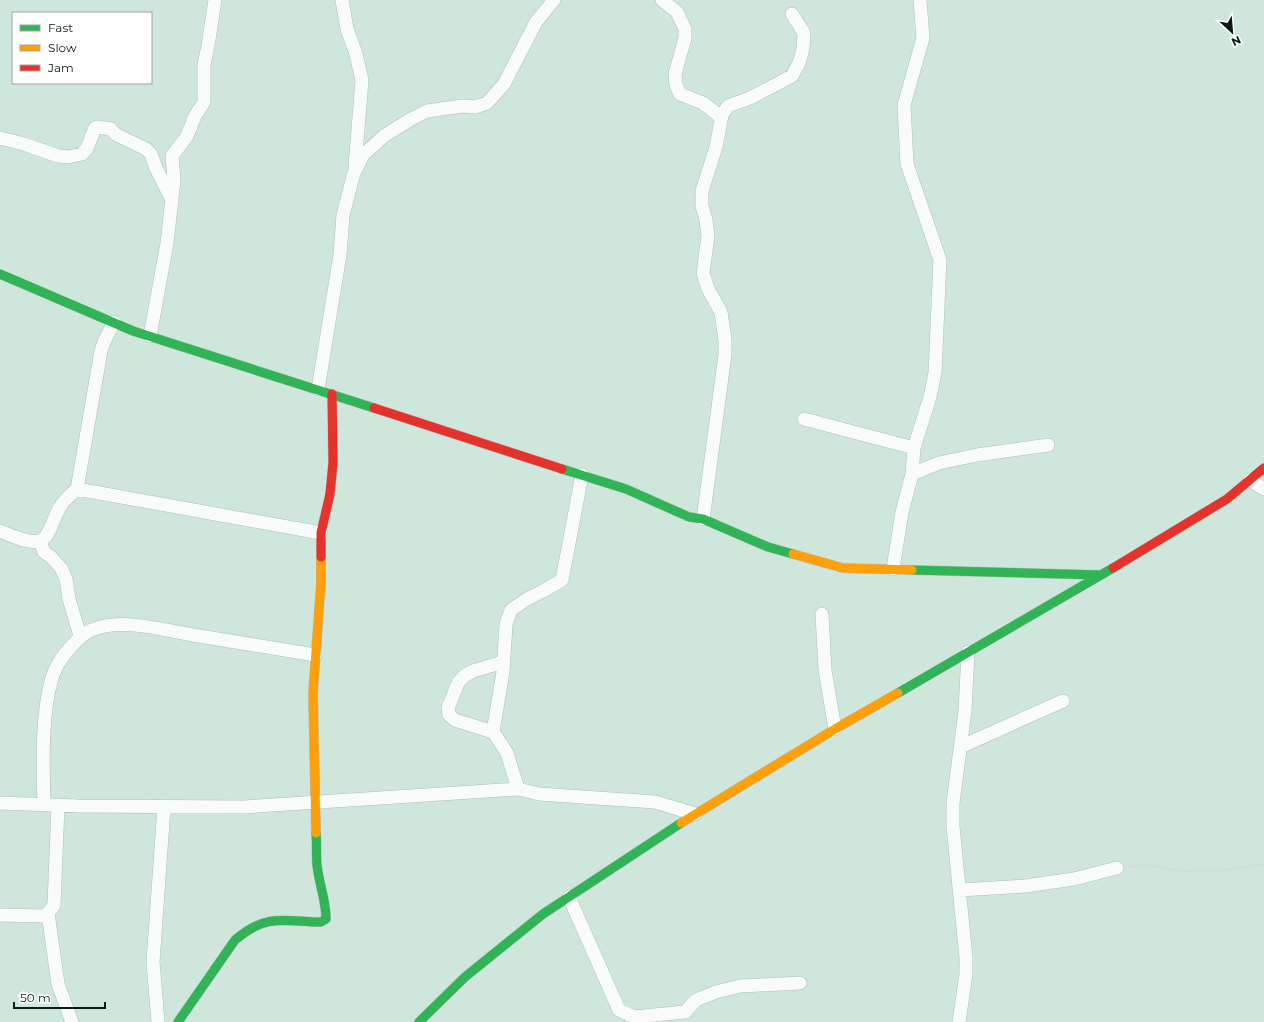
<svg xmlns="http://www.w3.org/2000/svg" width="1264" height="1022" font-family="Montserrat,sans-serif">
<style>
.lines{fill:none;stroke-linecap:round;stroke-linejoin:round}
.street-casing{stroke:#aec0b8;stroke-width:14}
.fast-casing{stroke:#aec0b8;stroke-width:10}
.slow-casing{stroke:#aec0b8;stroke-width:10}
.jam-casing{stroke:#aec0b8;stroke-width:10}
.path{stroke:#cbd1ce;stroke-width:2;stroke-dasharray:1 3;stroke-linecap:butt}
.street{stroke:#f8fbfa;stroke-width:13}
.fast{stroke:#30b455;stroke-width:9}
.slow{stroke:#ff9f0a;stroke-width:9}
.jam{stroke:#e5322d;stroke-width:9}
</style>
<rect width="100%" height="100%" fill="#cfe6dc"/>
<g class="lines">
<g class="street-casing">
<path id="street" d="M342,0l5,29 9,25 6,26 -7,86
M662,0l15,12 8,17v9l-10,36 1,11 4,9 23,9 18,14
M0,138l24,6 34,12 10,1 14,-3 5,-6 8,-20 3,-1 13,2 4,5 31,15 5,5 5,14 16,32
M150,336l17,-93 7,-62 -2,-25 15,-20 8,-20 9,-14v-37l4,-19 7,-46
M318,389l22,-134 3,-40 11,-42 9,-18 21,-19 27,-17 16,-8 35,-5 13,1 12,-4 17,-19 32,-62 18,-22
M804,419l110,29
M912,474l27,-11 38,-8 71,-10
M1250,480l14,9
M77,489l24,-138 3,-9 10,-20
M703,519l14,-104 8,-61v-14l-4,-28 -13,-23 -5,-16 5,-37 -2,-16 -4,-14v-15l14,-44 6,-32 6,-9 22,-8 42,-22 7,-13 4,-14 1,-16 -12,-19
M0,531c10,4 29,13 39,10 11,-2 15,-26 21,-34 4,-7 11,-13 17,-18l244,44
M40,541l4,11 7,5 10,11 5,11 3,20 11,37
M893,569l9,-57 10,-38 2,-26 16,-51 5,-24 5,-113 -33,-96 -3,-59 19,-67 -3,-38
M822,614l3,56 10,59
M503,662l-30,9 -9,5 -6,7 -10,25 1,7 6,5 38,12 14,21 11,36
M493,732l10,-60 3,-48 5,-14 16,-11 16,-8 19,-11 20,-105
M960,747l103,-46
M0,803l78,3 166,1 274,-18 21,5 116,8 40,12
M44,805c-1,-39 -3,-90 8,-127 5,-18 27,-45 45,-50 29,-9 66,2 96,7 41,7 81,13 122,20
M959,890l66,-4 49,-7 43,-11
M569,897l50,113 15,7 51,-5 11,-12 20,-8 24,-6 60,-3
M48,913l10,71 14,38
M0,915l44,1 4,-3 6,-8 4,-100
M158,1022l-5,-60 11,-155
M959,1022l7,-48v-16l-13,-132v-23l12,-92 3,-59"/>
</g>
<g class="fast-casing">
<path id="fast" d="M0,274l133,57 241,77
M562,469l64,20 63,28 14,2 65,28 25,7
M912,570l189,5
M898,693l215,-125
M178,1022l57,-82c29,-25 46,-20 80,-18h6l5,-3c0,-19 -7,-35 -9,-54 -1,-10 0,-21 -1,-32
M419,1022l46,-45 78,-63 138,-91"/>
</g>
<g class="slow-casing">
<path id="slow" d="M793,554l50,14 69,2
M681,823l154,-94 63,-36
M316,833l-3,-140 8,-110v-26"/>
</g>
<g class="jam-casing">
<path id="jam" d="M374,408l188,61
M321,557v-24l9,-39 3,-31 -1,-69
M1113,568l114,-69 37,-31"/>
</g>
<path class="path" d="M1128,867l16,-2 39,6 43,-1 38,-6"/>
<use href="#street" class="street"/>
<use href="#fast" class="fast"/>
<use href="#slow" class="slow"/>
<use href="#jam" class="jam"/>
</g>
<rect x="12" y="12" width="140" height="72" fill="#ffffff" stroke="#9da3a1"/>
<rect x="20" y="25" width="20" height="6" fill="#30b455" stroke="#9da3a1"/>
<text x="48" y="32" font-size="12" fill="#0b1a14">Fast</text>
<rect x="20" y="45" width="20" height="6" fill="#ff9f0a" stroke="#9da3a1"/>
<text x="48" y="52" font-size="12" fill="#0b1a14">Slow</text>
<rect x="20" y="65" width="20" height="6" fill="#e5322d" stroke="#9da3a1"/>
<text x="48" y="72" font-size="12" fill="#0b1a14">Jam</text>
<g transform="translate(1232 32) rotate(154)" stroke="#ffffff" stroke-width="3" paint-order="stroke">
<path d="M0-3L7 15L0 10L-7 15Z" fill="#0b1a14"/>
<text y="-6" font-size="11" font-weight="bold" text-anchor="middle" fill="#0b1a14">N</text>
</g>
<path d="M14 1002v6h91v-6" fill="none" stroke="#0b1a14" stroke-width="2"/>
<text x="20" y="1002" font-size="12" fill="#0b1a14" stroke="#ffffff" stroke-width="3" paint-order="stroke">50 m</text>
</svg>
